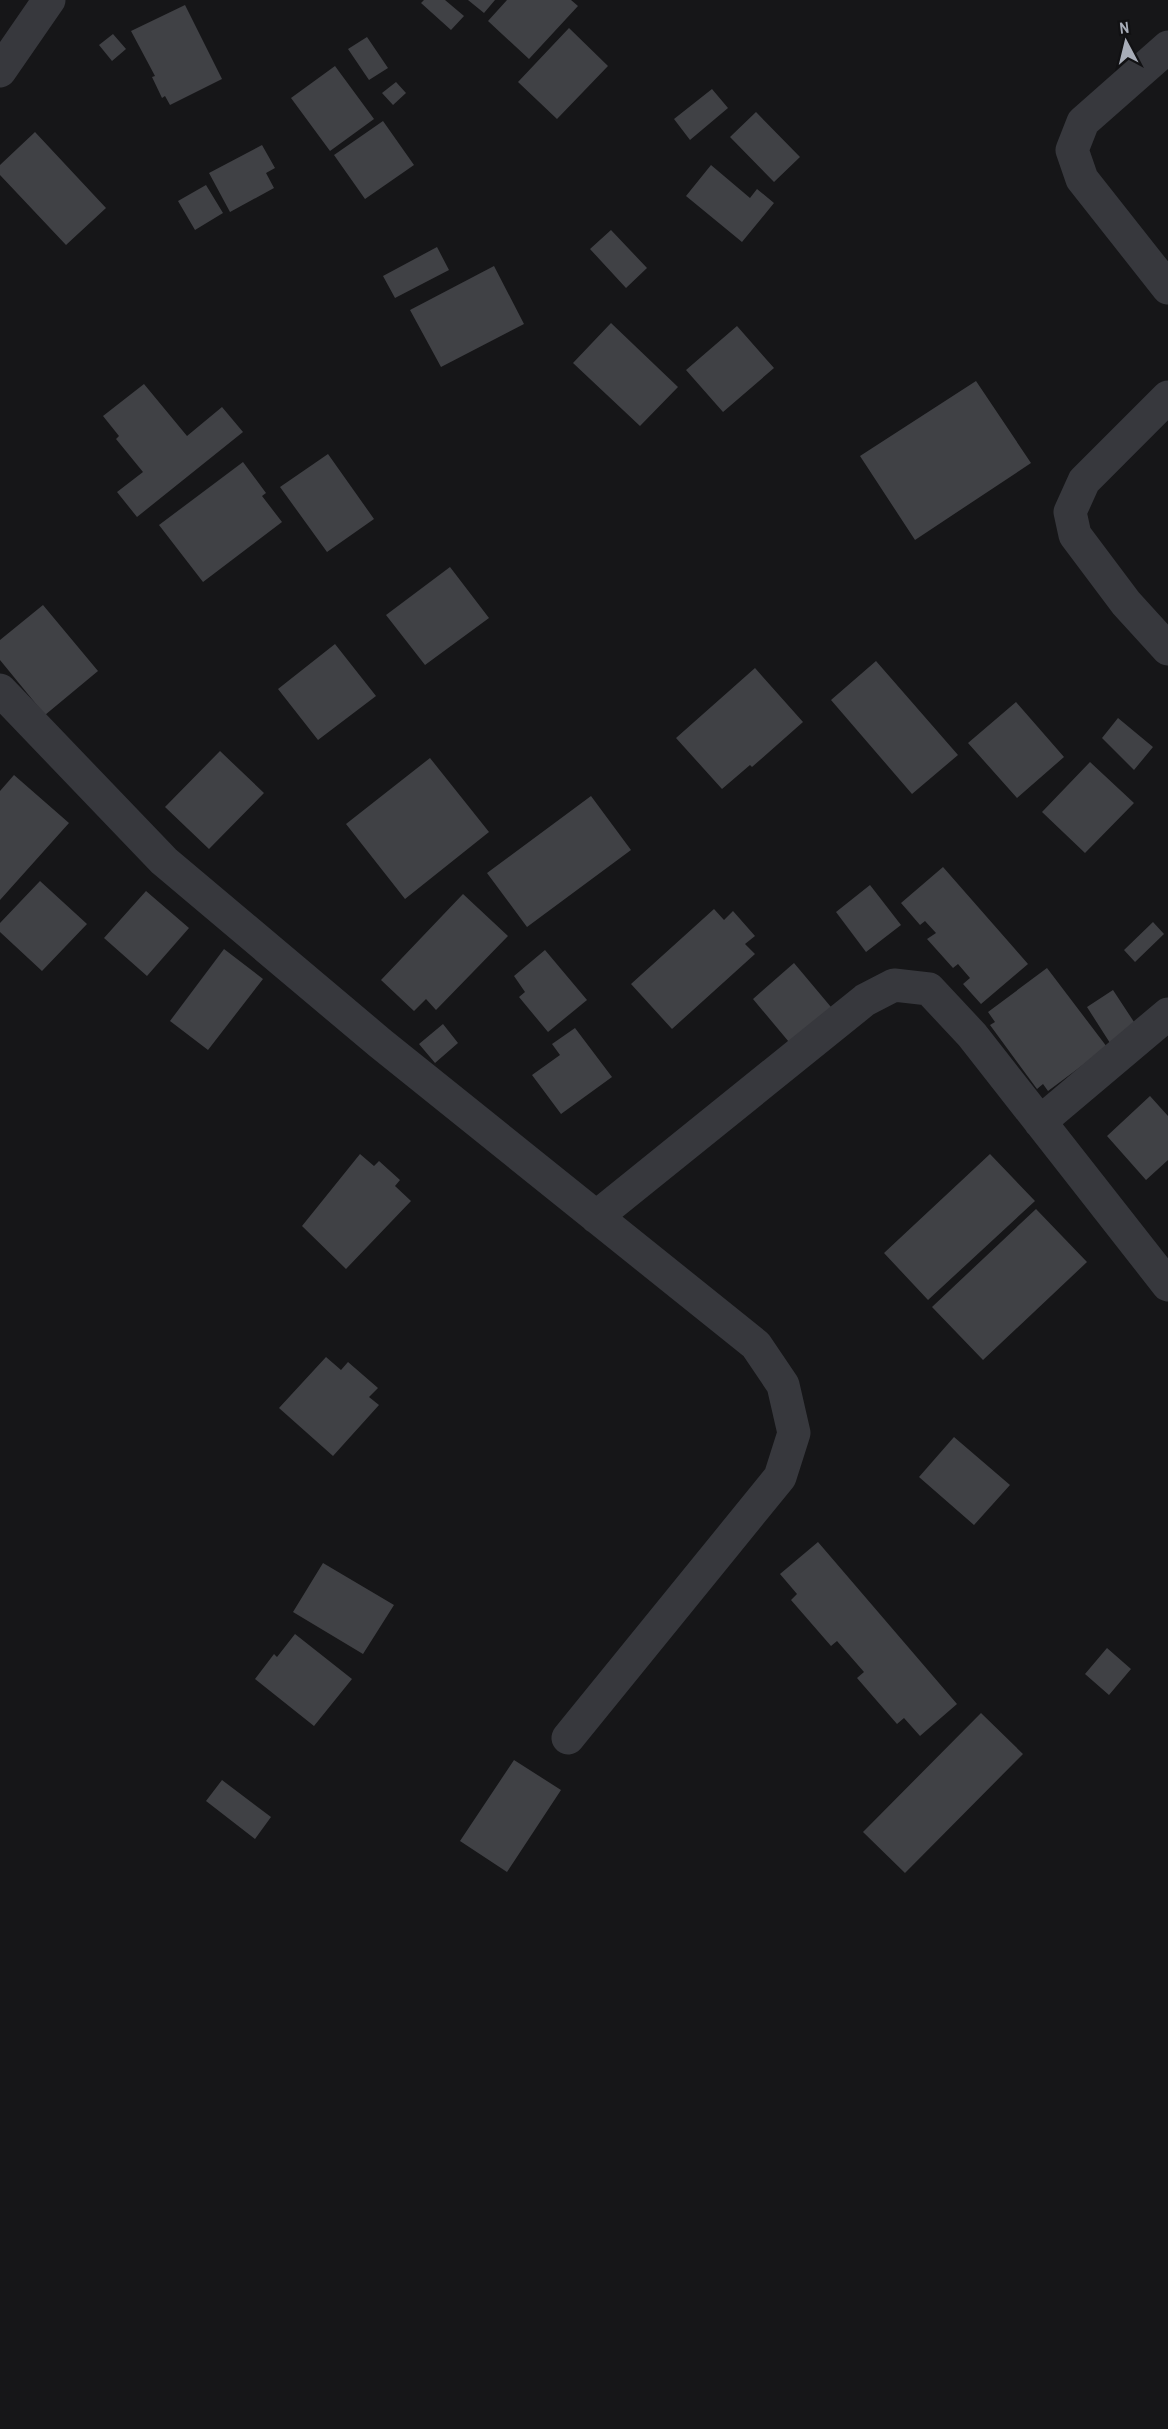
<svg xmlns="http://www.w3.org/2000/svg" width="1168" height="2429" font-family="'Archivo Narrow',sans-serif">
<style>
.building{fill:#404145}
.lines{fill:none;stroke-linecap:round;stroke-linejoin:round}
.street{stroke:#37383d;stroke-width:33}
</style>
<rect width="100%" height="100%" fill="#161618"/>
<path class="building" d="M424,0h21l19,16 -13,14 -30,-27z
M468,0h27l-11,13z
M507,0h64l7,6 -49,53 -41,-38z
M185,5l37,74 -52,26 -5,-9 -3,2 -10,-21 3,-1 -24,-45z
M569,28l39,38 -51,53 -39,-37z
M113,34l13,15 -14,12 -13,-16z
M367,37l21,31 -19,12 -21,-31z
M335,66l39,53 -44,32 -39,-53z
M396,82l10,11 -13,12 -11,-12z
M712,89l16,19 -38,32 -16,-21z
M756,112l44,45 -26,25 -44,-45z
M383,121l31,44 -49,34 -31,-44z
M35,132l71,76 -40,37 -66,-70v-10z
M262,145l13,23 -9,5 8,15 -44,24 -21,-39z
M711,165l39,33 7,-9 17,14 -32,39 -56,-46z
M206,185l17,28 -28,17 -17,-29z
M611,230l36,38 -21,20 -36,-39z
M437,247l12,23 -54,28 -12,-22z
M494,266l30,58 -83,43 -31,-57z
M611,323l67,64 -38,39 -67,-63z
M737,326l37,42 -51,44 -37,-42z
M976,381l55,82 -116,77 -55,-84z
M144,384l43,52 35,-29 21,25 -106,85 -20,-25 26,-20 -27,-33 3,-3 -16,-20z
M328,454l46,65 -47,33 -47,-65z
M243,462l23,31 -4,3 20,26 -79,60 -44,-57z
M450,567l39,51 -64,47 -39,-50z
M43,605l55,66 -53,44 -45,-55v-20z
M335,644l41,52 -58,44 -40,-51z
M876,661l82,94 -46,39 -81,-94z
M755,668l48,54 -51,45 -2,-2 -28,24 -46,-51z
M1016,702l48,55 -47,41 -49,-55z
M1118,718l35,29 -19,23 -32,-32z
M220,751l44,42 -55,56 -44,-42z
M430,758l59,74 -84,67 -59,-75z
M1090,762l44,41 -49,50 -43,-41z
M14,775l55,48 -69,77v-109z
M591,796l40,54 -104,77 -40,-54z
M943,867l85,97 -47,40 -18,-20 7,-6 -12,-14 -5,4 -26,-29 9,-6 -11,-12 -5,4 -19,-22z
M40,881l47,43 -45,47 -42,-39v-9z
M870,885l31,40 -35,27 -30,-40z
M146,891l43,37 -42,48 -43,-38z
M463,894l45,42 -72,74 -10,-11 -12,12 -33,-31z
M714,909l10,11 9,-9 22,25 -10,8 10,10 -83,75 -41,-45z
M1153,922l11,12 -29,28 -11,-12z
M224,949l39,30 -55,71 -38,-29z
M545,950l42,50 -39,32 -29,-35 6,-5 -11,-16z
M794,963l42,50 -42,35 -41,-49z
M1047,968l60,79 -59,44 -5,-7 -6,5 -47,-64 5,-3 -7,-10z
M1113,990l23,35 -26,18 -23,-36z
M443,1024l15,19 -23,20 -16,-19z
M575,1028l37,49 -51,37 -29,-39 28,-20 -8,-11z
M1150,1096l18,20v44l-22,20 -39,-44z
M360,1154l14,12 5,-5 21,19 -5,6 16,15 -65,68 -44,-43z
M990,1154l45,47 -107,99 -44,-47z
M1036,1209l51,53 -104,98 -51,-53z
M326,1357l15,13 7,-8 30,26 -9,9 10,8 -46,51 -54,-48z
M954,1437l56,48 -36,40 -55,-48z
M818,1542l139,162 -37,32 -16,-18 -7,6 -40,-46 7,-6 -27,-31 -6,5 -40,-46 6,-6 -17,-20z
M323,1563l71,42 -31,49 -70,-42z
M295,1634l57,45 -38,47 -59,-47 19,-25 3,3z
M1107,1648l24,21 -22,26 -24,-21z
M981,1713l42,41 -118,119 -42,-41z
M514,1760l47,30 -54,82 -47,-31z
M222,1780l49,37 -16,22 -49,-38z"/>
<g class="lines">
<path class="street" d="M1168,47l-85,75 -11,28 10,29 86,109
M0,71l49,-71
M1168,397l-84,84 -14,31 5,23 51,68 42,46
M0,690l164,171 216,182 376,302 27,40 11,48 -14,44 -212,261
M1040,1122l128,-108
M596,1217l269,-217 29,-15 35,4 43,46 196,250"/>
</g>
<g transform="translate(1126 42) rotate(353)" stroke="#111113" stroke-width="4.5" paint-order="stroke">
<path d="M0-4.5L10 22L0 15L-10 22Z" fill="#a8adb8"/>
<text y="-9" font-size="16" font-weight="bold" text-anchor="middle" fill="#a8adb8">N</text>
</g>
</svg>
